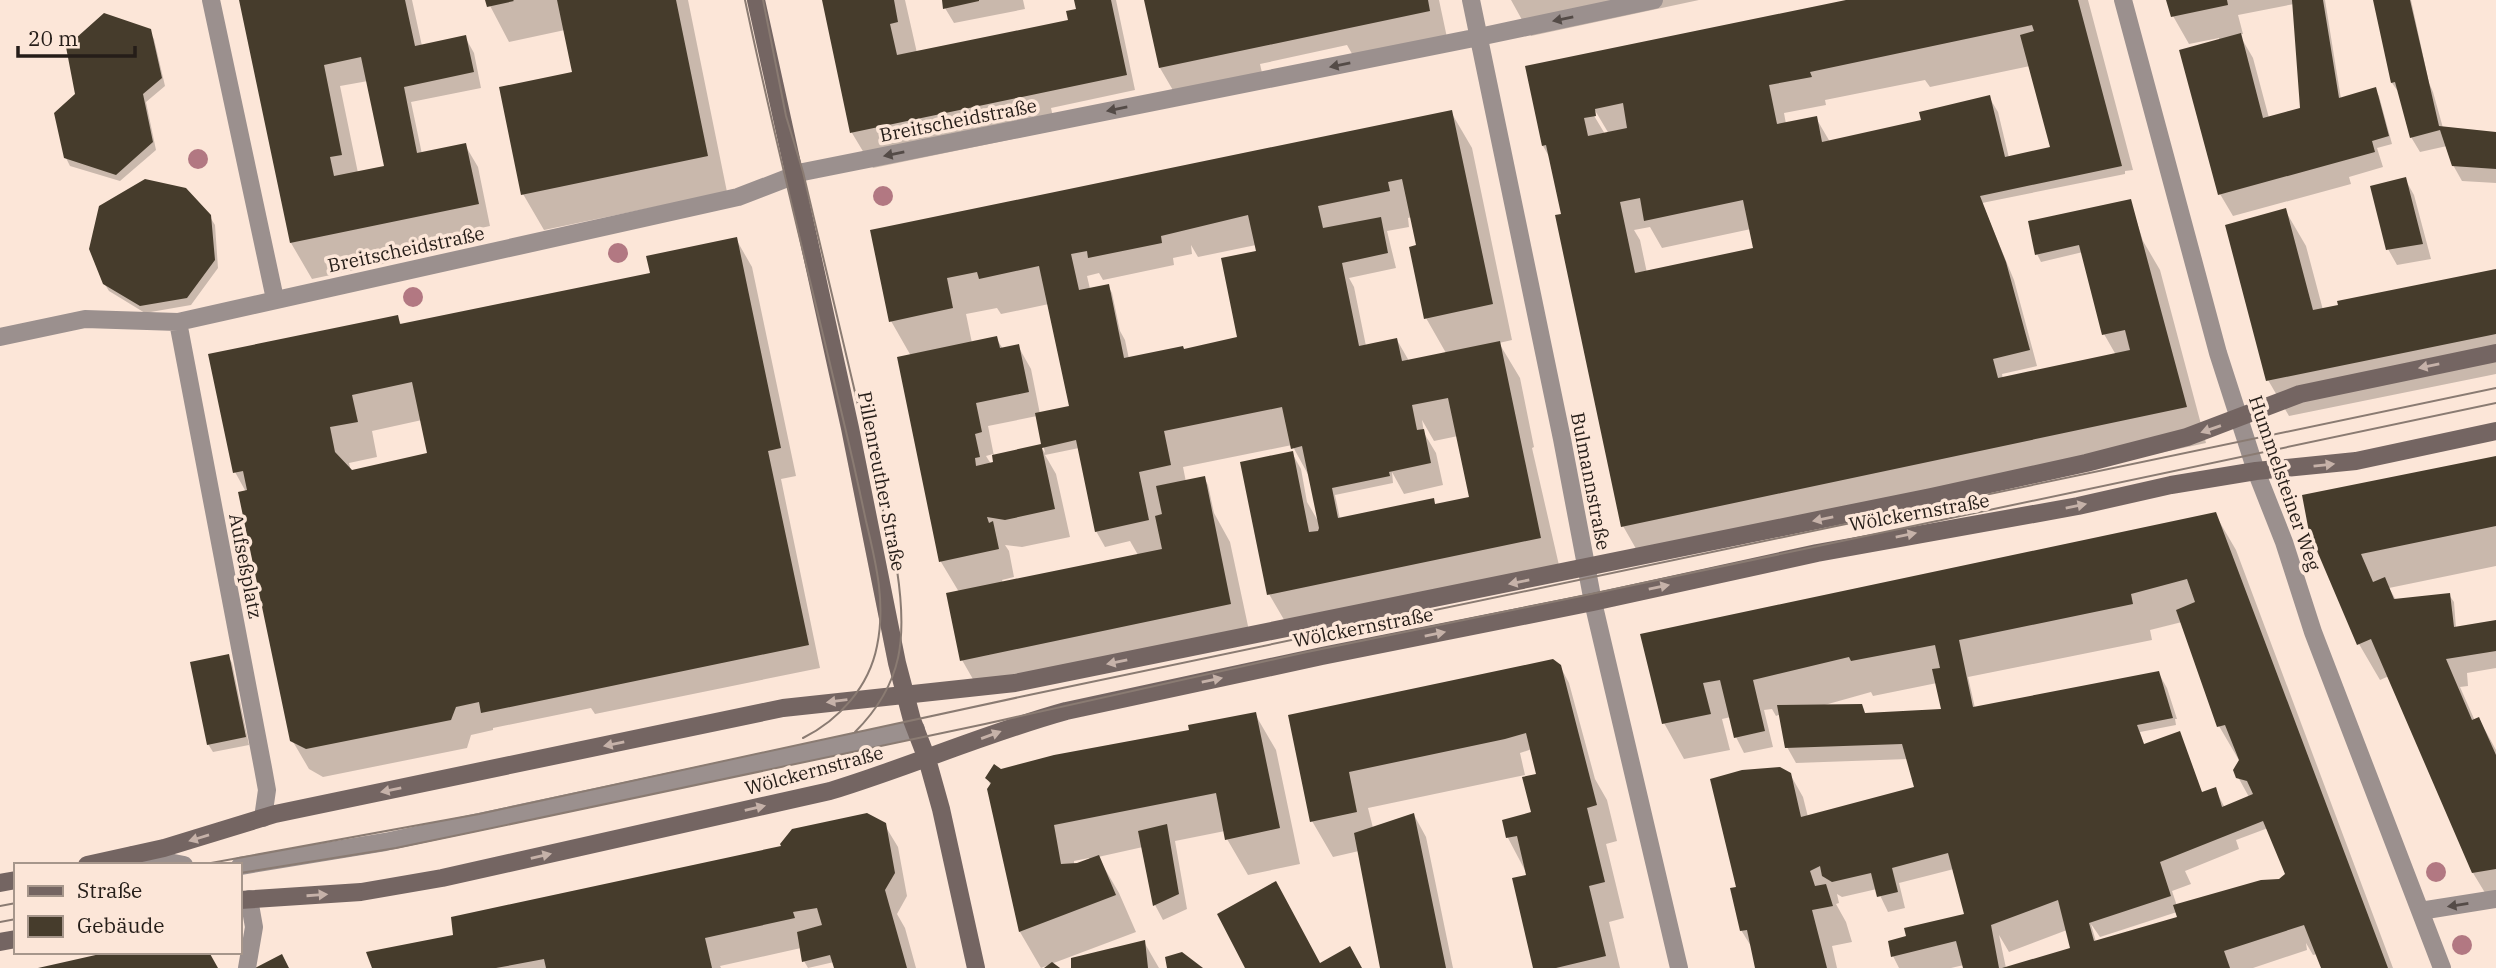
<svg xmlns="http://www.w3.org/2000/svg" width="2496" height="968" font-family="'IBM Plex Serif',serif">
<style>
.shadow{fill:#0003;fill-rule:evenodd}
.building{fill:#463c2c;fill-rule:evenodd}
.lines{fill:none;stroke-linecap:round;stroke-linejoin:round}
.lane{stroke:#9b908e;stroke-width:18}
.street{stroke:#9b908e;stroke-width:18}
.secondary{stroke:#746562;stroke-width:18}
.tram{stroke:#8a7b72;stroke-width:2}
.tree{fill:#b27882}
.oneway{fill:#544b47}
.oneway2{fill:#c6b2a9}
.labels{text-anchor:middle;dominant-baseline:central;stroke-width:7;stroke-linejoin:round;paint-order:stroke}
.street-label{font-size:19px;fill:#251d18;stroke:#fce6d8}
</style>
<rect width="100%" height="100%" fill="#fce6d8"/>
<path class="shadow" d="M241,0h171l10,46 43,-9 9,16 7,35 -70,14 11,52 43,-9 13,22 12,59 -78,17 3,14 -103,22 -21,-36zM368,81l18,86 -28,6 -18,-87z
M487,0h201l39,192 -183,38 -21,-36 51,-120 -9,-44 -56,12z
M824,0h81l12,53 153,-32 8,-11 -2,-10h40l19,90 -84,18 5,22 -183,38 -21,-35z
M943,0h80l2,9 -71,14 -9,-15z
M1146,0h293l10,47 -90,19 -12,-21 -87,19 5,22 -84,18 -21,-36z
M1511,0h188l-168,36z
M1855,0h233l45,170 -8,1v3l-143,29 32,77 23,86 -35,8 1,5 113,-24 -12,-21 -21,-82 -42,10 -4,-8 93,-53 13,40 17,29 46,173 -172,37 -395,74 -16,-28 -60,-310 -13,-58 -7,-12 -16,-78zM2030,66l23,83 -44,9 -11,-46 -9,-15 -66,25 -93,20 -14,-24 -30,6 -2,-11 42,-8 -1,-5 100,-20 5,7zM1593,107l16,27h-4l-15,-25zM1650,227l12,21 89,-19 5,21 -109,23 -7,-33 -6,-10z
M2168,0h157l16,99 34,-10 4,7 13,48 -15,4 6,19 -34,10 2,7 -118,32 -13,-22 -1,-156 -30,6 -16,-28zM2294,4l8,105 -33,9 -16,-60 -14,-24h4l-5,-19z
M2375,0h36l18,83 4,9 10,36 53,5v50l-34,-2 -9,-16 -6,-19 -27,6 -9,-15 -12,-48 -2,1 -5,-7z
M149,31l5,8 11,47 -19,16 10,48 -36,31 -50,-15 -4,-8z
M1451,112l21,36 40,192 -13,3 21,35 14,69 -2,1 29,126 -271,56 -21,-36 23,-141 9,16 6,33 11,19 -8,-43 -18,-33 -109,22 3,15 18,-4 4,7 6,28 16,29 21,98 -273,48 -16,-28 -3,-68 -18,-30 -42,-204 12,-2 -20,-35 -19,-89zM1412,217l6,29 8,72 20,35 -37,8 -12,-21 -31,6 -12,-59 -5,-9 47,-10 -9,-37 22,-4 -1,-9zM1191,245l7,12 58,-12 2,8 -19,86 -55,12 -55,8 -4,-19 -5,-9 -8,-38 -4,-7 -18,3 -3,-13 12,-3 4,7 71,-15 -1,-7 19,-4zM1049,304l27,128 -36,-18 -9,-45 -13,-23 -15,3 -7,-11 -24,5 -6,-29 31,-6 4,6zM1037,416l8,37 -5,-7 -46,10 -6,-30zM1422,420l12,21 24,-5 13,62 -35,8 -3,-6 -93,19 -5,-24 58,-12 -1,-11 12,22 39,-9 -7,-32 -12,-20zM1079,448l17,83 9,16 25,-6 8,14 -135,28 -1,-3 12,-3 -5,-26 -4,-6 17,2 48,-10 -14,-63 -11,-19zM993,454l2,9 -4,1 -5,-8z
M2405,179l9,16 17,64 -34,6 -9,-16z
M2285,210l21,36 17,64 173,-39v103l-207,42 -21,-36z
M210,217l5,8 3,43 -27,37 -46,8 -36,-22 -5,-8z
M736,239l16,28 44,209 -15,3 39,189 -225,46 -4,-6 -98,20v2l-22,5 -4,13 -144,29 -14,-8 -17,-29 -46,-248 -11,-20 162,-155 5,9 250,-51zM422,420l8,42 -79,10 -2,-9 28,-6 -5,-26z
M2496,457v109l-107,22 7,12 53,-5 5,7 2,26 40,-6v46l-29,5 1,13 -8,1 15,34 4,-2 17,31v150l-6,1 -17,-28 -84,-197 -9,4 -21,-36 -48,-112z
M2215,514l21,36 157,418h-70l-6,-14 -4,1 -7,-12 1,7 -54,18h-289v-3l-13,3h-52l-6,-12 73,-41 -12,-46 -55,14 6,25 -17,4 -11,-23 -35,8 -5,-3 2,9 -3,1 10,18 6,20 -20,4 5,22h-79l-4,-17 -13,-21 -3,-42 52,-114 13,23 5,20 108,-29 -8,-29 -112,4 -9,-16 -6,-33 -5,2 -4,-7 -8,1 9,37 -29,6 -8,-16 -5,-20 -9,2 8,31 -46,9 -20,-36 -21,-88zM2182,622l37,104 21,36 -2,15 11,20 -24,11 -10,-19 -13,4 -23,-59 -35,11 -4,-13 36,-7 -1,-6h2l-10,-31 -9,-16 -183,36 -7,-31 184,-37 -2,-10zM1937,683l6,27 -77,4 -45,-8 50,-14 2,4zM2268,828l19,47 -7,6 -103,25 -5,-15 19,-7 -6,-13 54,-22 -3,-9zM2177,912l2,7 -83,23 -5,-18 9,13zM2067,930l5,19 -66,19 -7,-33 10,17z
M228,656l4,7 17,82 -36,7 -5,-8z
M1560,666l9,17 26,96 12,21 10,41 -11,3 18,74 -15,4 11,46h-85l-7,-92 -20,-38 -4,-17 29,-7 5,-39 -6,-26 -12,4 5,22 -157,33 5,20 41,-13 12,22 27,131h-71l-23,-117 -26,6 -21,-36 -22,-104z
M1255,714l21,36 24,114 -52,11 -21,-36 -2,-8 -50,10 12,68 -24,11 -8,-15 -12,-58 -45,10 21,36 17,39 -85,32 6,4h-10l4,-4 -10,4 -21,-36 -32,-143 3,-3 -4,-8 14,-7 190,-40zM1089,858l1,2 -16,5v-4z
M884,824l14,23 9,49 -10,18 8,14 11,40h-80l-2,-6 -26,6 -4,-7 -3,-13 -81,18 1,2h-347l81,-32z
M1144,942l15,26h-86z"/>
<path class="building" d="M239,0h166l10,46 51,-11 8,37 -70,15 13,66 49,-10 13,61 -189,39zM361,57l23,109 -50,10 -4,-19 12,-2 -18,-90z
M485,0h28l1,1 -27,6z
M557,0h119l32,156 -187,39 -22,-108 73,-15z
M822,0h72l4,22 -8,2 7,31 171,-35 -2,-9 10,-2 -2,-9h37l16,75 -277,58z
M942,0h37v1l-36,8z
M1144,0h284l2,11 -271,57z
M1846,0h232l44,166 -142,30 26,66 24,88 -37,9 5,19 132,-28 -5,-20 -23,5 -23,-90 -44,10 -7,-34 103,-22 56,208 -566,120 -66,-312 6,-1 -15,-69 -4,1 -17,-80zM2032,25l2,6 -14,4 30,112 -45,10 -15,-62 -71,17 2,8 -99,22 -5,-26 -40,8 -8,-39 43,-8 -2,-5zM1623,103l4,25 -39,8 -4,-18 12,-2 -1,-7zM1640,198l4,23 99,-21 10,48 -118,25 -15,-71z
M2166,0h61l1,5 -57,12z
M2292,0h31l16,98 37,-11 13,49 -17,5 3,11 -157,43 -39,-145 62,-17 22,85 37,-10z
M2373,0h37l29,126 57,6v37l-44,-3 -12,-36 -30,8 -15,-56 -4,1z
M104,13l47,16 11,49 -19,16 10,48 -37,33 -52,-17 -10,-45 21,-19 -9,-47z
M1452,110l41,194 -69,15 -15,-72 7,-2 -14,-66 -14,3 2,9 -72,15 5,22 58,-11 7,36 -46,10 17,83 38,-8 5,23 98,-20 41,197 -274,57 -27,-133 53,-11 16,81 9,-1 1,-3 -17,-82 -11,3 -9,-42 -118,24 7,34 -32,7 10,48 -54,12 -19,-92 -34,8 13,61 -50,11 -18,-3 2,6 4,-2 6,28 -60,13 -42,-205 100,-21 3,12 19,-4 10,48 -53,11 6,29 -7,2 5,23 -5,1 1,8 17,-4 -1,-7 49,-11 -6,-31 34,-7 -30,-140 -60,13 -2,-7 -30,6 6,30 -64,14 -19,-92zM1248,215l8,36 -35,7 16,79 -53,12 -1,-3 -59,12 -15,-74 -30,6 -8,-36 16,-3 1,7 74,-15 -1,-7zM1448,398l21,99 -34,7 -1,-6 -96,20 -6,-30 58,-12 -1,-4 42,-9 -7,-34 -7,1 -5,-25z
M2406,177l17,67 -37,6 -16,-64z
M145,179l41,9 25,27 4,45 -28,38 -47,8 -37,-22 -14,-35 10,-43z
M2286,208l27,102 25,-5 -1,-4 159,-32v65l-230,47 -41,-156z
M737,237l44,211 -13,3 41,194 -328,68 -2,-11 -23,5 -5,13 -145,29 -16,-8 -52,-249 9,-2 -4,-19 -10,2 -25,-119 190,-39 2,9 250,-51 -4,-17zM412,382l15,71 -75,17 -17,-18 -5,-25 28,-5 -6,-27z
M2496,456v70l-135,28 12,28 12,-5 9,22 56,-6 4,34 42,-7v31l-50,8 26,61 7,-3 17,38v114l-24,4 -101,-234 -14,6 -48,-113 -7,-37z
M1205,476l26,128 -271,57 -14,-68 216,-44 -7,-33 7,-2 -6,-28z
M2216,512l172,456h-67l-17,-43 -80,26 6,17h-228l68,-20 -12,-48 -67,25 8,43h-36l-7,-27 -65,16 -3,-16 18,-5 -2,-8 60,-14 -16,-61 -56,15 6,24 -21,5 -6,-24 -39,9 -10,-6 -2,-10 -10,5 5,15 11,-2 7,22 -21,4 15,58h-72l-8,-38 -7,1 -10,-43 6,-1 -26,-108 32,-9 38,-3 11,6 10,44 113,-30 -12,-43 -117,4 -8,-43 85,-1 3,9 76,-4 -9,-40 8,-1 -5,-23 -84,16 -2,-4 -96,23 12,51 -31,7 -14,-58 -17,3 8,31 -49,10 -22,-90zM2187,579l8,23 -19,8 41,117 8,-2 14,35 -6,10 3,8 11,3 6,13 -31,13 -6,-20 -14,5 -22,-61 -36,13 -7,-19 36,-7 -14,-47 -186,36 -14,-67 174,-36 -2,-10zM2263,821l22,53 -6,5 -18,1 -88,25 4,12 -83,24 -5,-18 82,-27 -11,-34z
M229,654l17,83 -39,8 -17,-83z
M1553,659l8,6 36,140 -10,3 18,74 -16,4 17,70 -50,12h-23l-21,-90 14,-3 -9,-39 -11,2 -4,-18 29,-8 -9,-35 14,-3 -10,-41 -21,6 -156,33 8,40 -47,10 -22,-107z
M1256,712l24,116 -55,12 -9,-47 -162,32 7,39 16,-1 22,-8 17,40 -97,37 -32,-143 4,-6 -6,-5 9,-14 7,5 53,-14 135,-25 -1,-5z
M867,813l19,10 9,50 -10,17 22,78h-73l-4,-13 -28,7 -5,-30 25,-7 -5,-17 -24,4 2,6 -90,20 7,30h-166l-2,-9 -48,9h-124l-6,-16 87,-17 -2,-18 330,-71 -1,-2 12,-15z
M1414,813l32,155h-66l-26,-135z
M1167,824l12,70 -26,12 -15,-75z
M1276,881l44,82 30,-17 12,22h-117l-28,-54z
M1145,940l3,28h-77v-10z
M109,952h100l9,16h-180z
M1182,952l21,16h-36l-2,-11z
M282,954l7,14h-34z
M1052,962l8,6h-16z"/>
<g class="lines">
<path class="lane" d="M133,855l51,10
M240,866l145,-24 531,-113"/>
<path class="street" d="M211,0l64,299
M1471,0l91,439 31,163 86,366
M2123,0l95,353 38,118 28,71 29,90 129,336
M178,322l85,446 4,22 -4,28
M0,337l85,-18 93,3 560,-125 65,-25 676,-135 175,-37
M2420,911l76,-12
M247,968l7,-41 -5,-28"/>
<path class="secondary" d="M756,0l94,428 47,235 15,57 15,39 14,50 35,159
M87,865l77,-17 111,-34 508,-106 232,-25 916,-186 155,-34 101,-26 113,-43 196,-41
M0,883l16,-3
M240,900l121,-8 81,-14 388,-87c79,-24 156,-58 236,-80l256,-55 271,-54 224,-49 261,-47 93,-21 85,-14 100,-10 140,-30
M0,942l16,-3"/>
<path class="tram" d="M745,0c30,142 66,282 99,423 8,33 15,65 22,98 10,42 20,82 11,125 -8,41 -38,74 -74,92
M763,0l23,116 17,56 94,398c10,66 7,113 -42,162
M200,865l279,-51 550,-119 1467,-307
M240,873l156,-25 77,-16 512,-108 322,-72 284,-58 905,-191
M0,906l16,-3
M0,922l16,-3"/>
</g>
<g class="tree">
<circle cx="198" cy="159" r="10"/>
<circle cx="883" cy="196" r="10"/>
<circle cx="618" cy="253" r="10"/>
<circle cx="413" cy="297" r="10"/>
<circle cx="2436" cy="872" r="10"/>
<circle cx="2462" cy="945" r="10"/>
</g>
<defs><path id="oneway-solid" d="M-6-.8H1V-3.2L6.5 0L1 3.2V.8H-6Z" transform="scale(1.75)"/></defs>
<g class="oneway">
<use href="#oneway-solid" transform="translate(1563 19) rotate(168)"/>
<use href="#oneway-solid" transform="translate(1340 65) rotate(169)"/>
<use href="#oneway-solid" transform="translate(1117 109) rotate(169)"/>
<use href="#oneway-solid" transform="translate(894 154) rotate(169)"/>
<use href="#oneway-solid" transform="translate(2458 905) rotate(171)"/>
</g>
<g class="oneway2">
<use href="#oneway-solid" transform="translate(2429 366) rotate(169)"/>
<use href="#oneway-solid" transform="translate(2211 429) rotate(161)"/>
<use href="#oneway-solid" transform="translate(2324 465) rotate(-6)"/>
<use href="#oneway-solid" transform="translate(2076 506) rotate(-11)"/>
<use href="#oneway-solid" transform="translate(1823 519) rotate(168)"/>
<use href="#oneway-solid" transform="translate(1906 535) rotate(-11)"/>
<use href="#oneway-solid" transform="translate(1519 582) rotate(169)"/>
<use href="#oneway-solid" transform="translate(1659 587) rotate(-12)"/>
<use href="#oneway-solid" transform="translate(1435 634) rotate(-11)"/>
<use href="#oneway-solid" transform="translate(1117 662) rotate(168)"/>
<use href="#oneway-solid" transform="translate(1212 680) rotate(-12)"/>
<use href="#oneway-solid" transform="translate(837 701) rotate(173)"/>
<use href="#oneway-solid" transform="translate(991 735) rotate(-20)"/>
<use href="#oneway-solid" transform="translate(614 744) rotate(168)"/>
<use href="#oneway-solid" transform="translate(391 790) rotate(168)"/>
<use href="#oneway-solid" transform="translate(755 808) rotate(-13)"/>
<use href="#oneway-solid" transform="translate(199 838) rotate(163)"/>
<use href="#oneway-solid" transform="translate(541 856) rotate(-13)"/>
<use href="#oneway-solid" transform="translate(317 895) rotate(-4)"/>
</g>
<g class="labels">
<g class="street-label">
<text transform="translate(958 120) rotate(-11)">Breitscheidstraße</text>
<text transform="translate(406 249) rotate(-12)">Breitscheidstraße</text>
<text transform="translate(882 481) rotate(79)">Pillenreuther Straße</text>
<text transform="translate(1591 481) rotate(79)">Bulmannstraße</text>
<text transform="translate(2285 483) rotate(71)">Hummelsteiner Weg</text>
<text transform="translate(1919 512) rotate(-10)">Wölckernstraße</text>
<text transform="translate(246 566) rotate(79)">Aufseßplatz</text>
<text transform="translate(1363 627) rotate(-11)">Wölckernstraße</text>
<text transform="translate(814 770) rotate(-15)">Wölckernstraße</text>
</g>
</g>
<rect x="14" y="863" width="228" height="91" fill="#fce6d8" stroke="#a6968b" stroke-width="2"/>
<rect x="28" y="886" width="35" height="10" fill="#746562" stroke="#a6968b" stroke-width="2"/>
<text x="77" y="898" font-size="21" fill="#251d18">Straße</text>
<rect x="28" y="916" width="35" height="21" fill="#463c2c" stroke="#a6968b" stroke-width="2"/>
<text x="77" y="933" font-size="21" fill="#251d18">Gebäude</text>
<path d="M18 46v10h117v-10" fill="none" stroke="#251d18" stroke-width="3.5"/>
<text x="28" y="46" font-size="21" fill="#251d18" stroke="#fce6d8" stroke-width="5" paint-order="stroke">20 m</text>
</svg>
